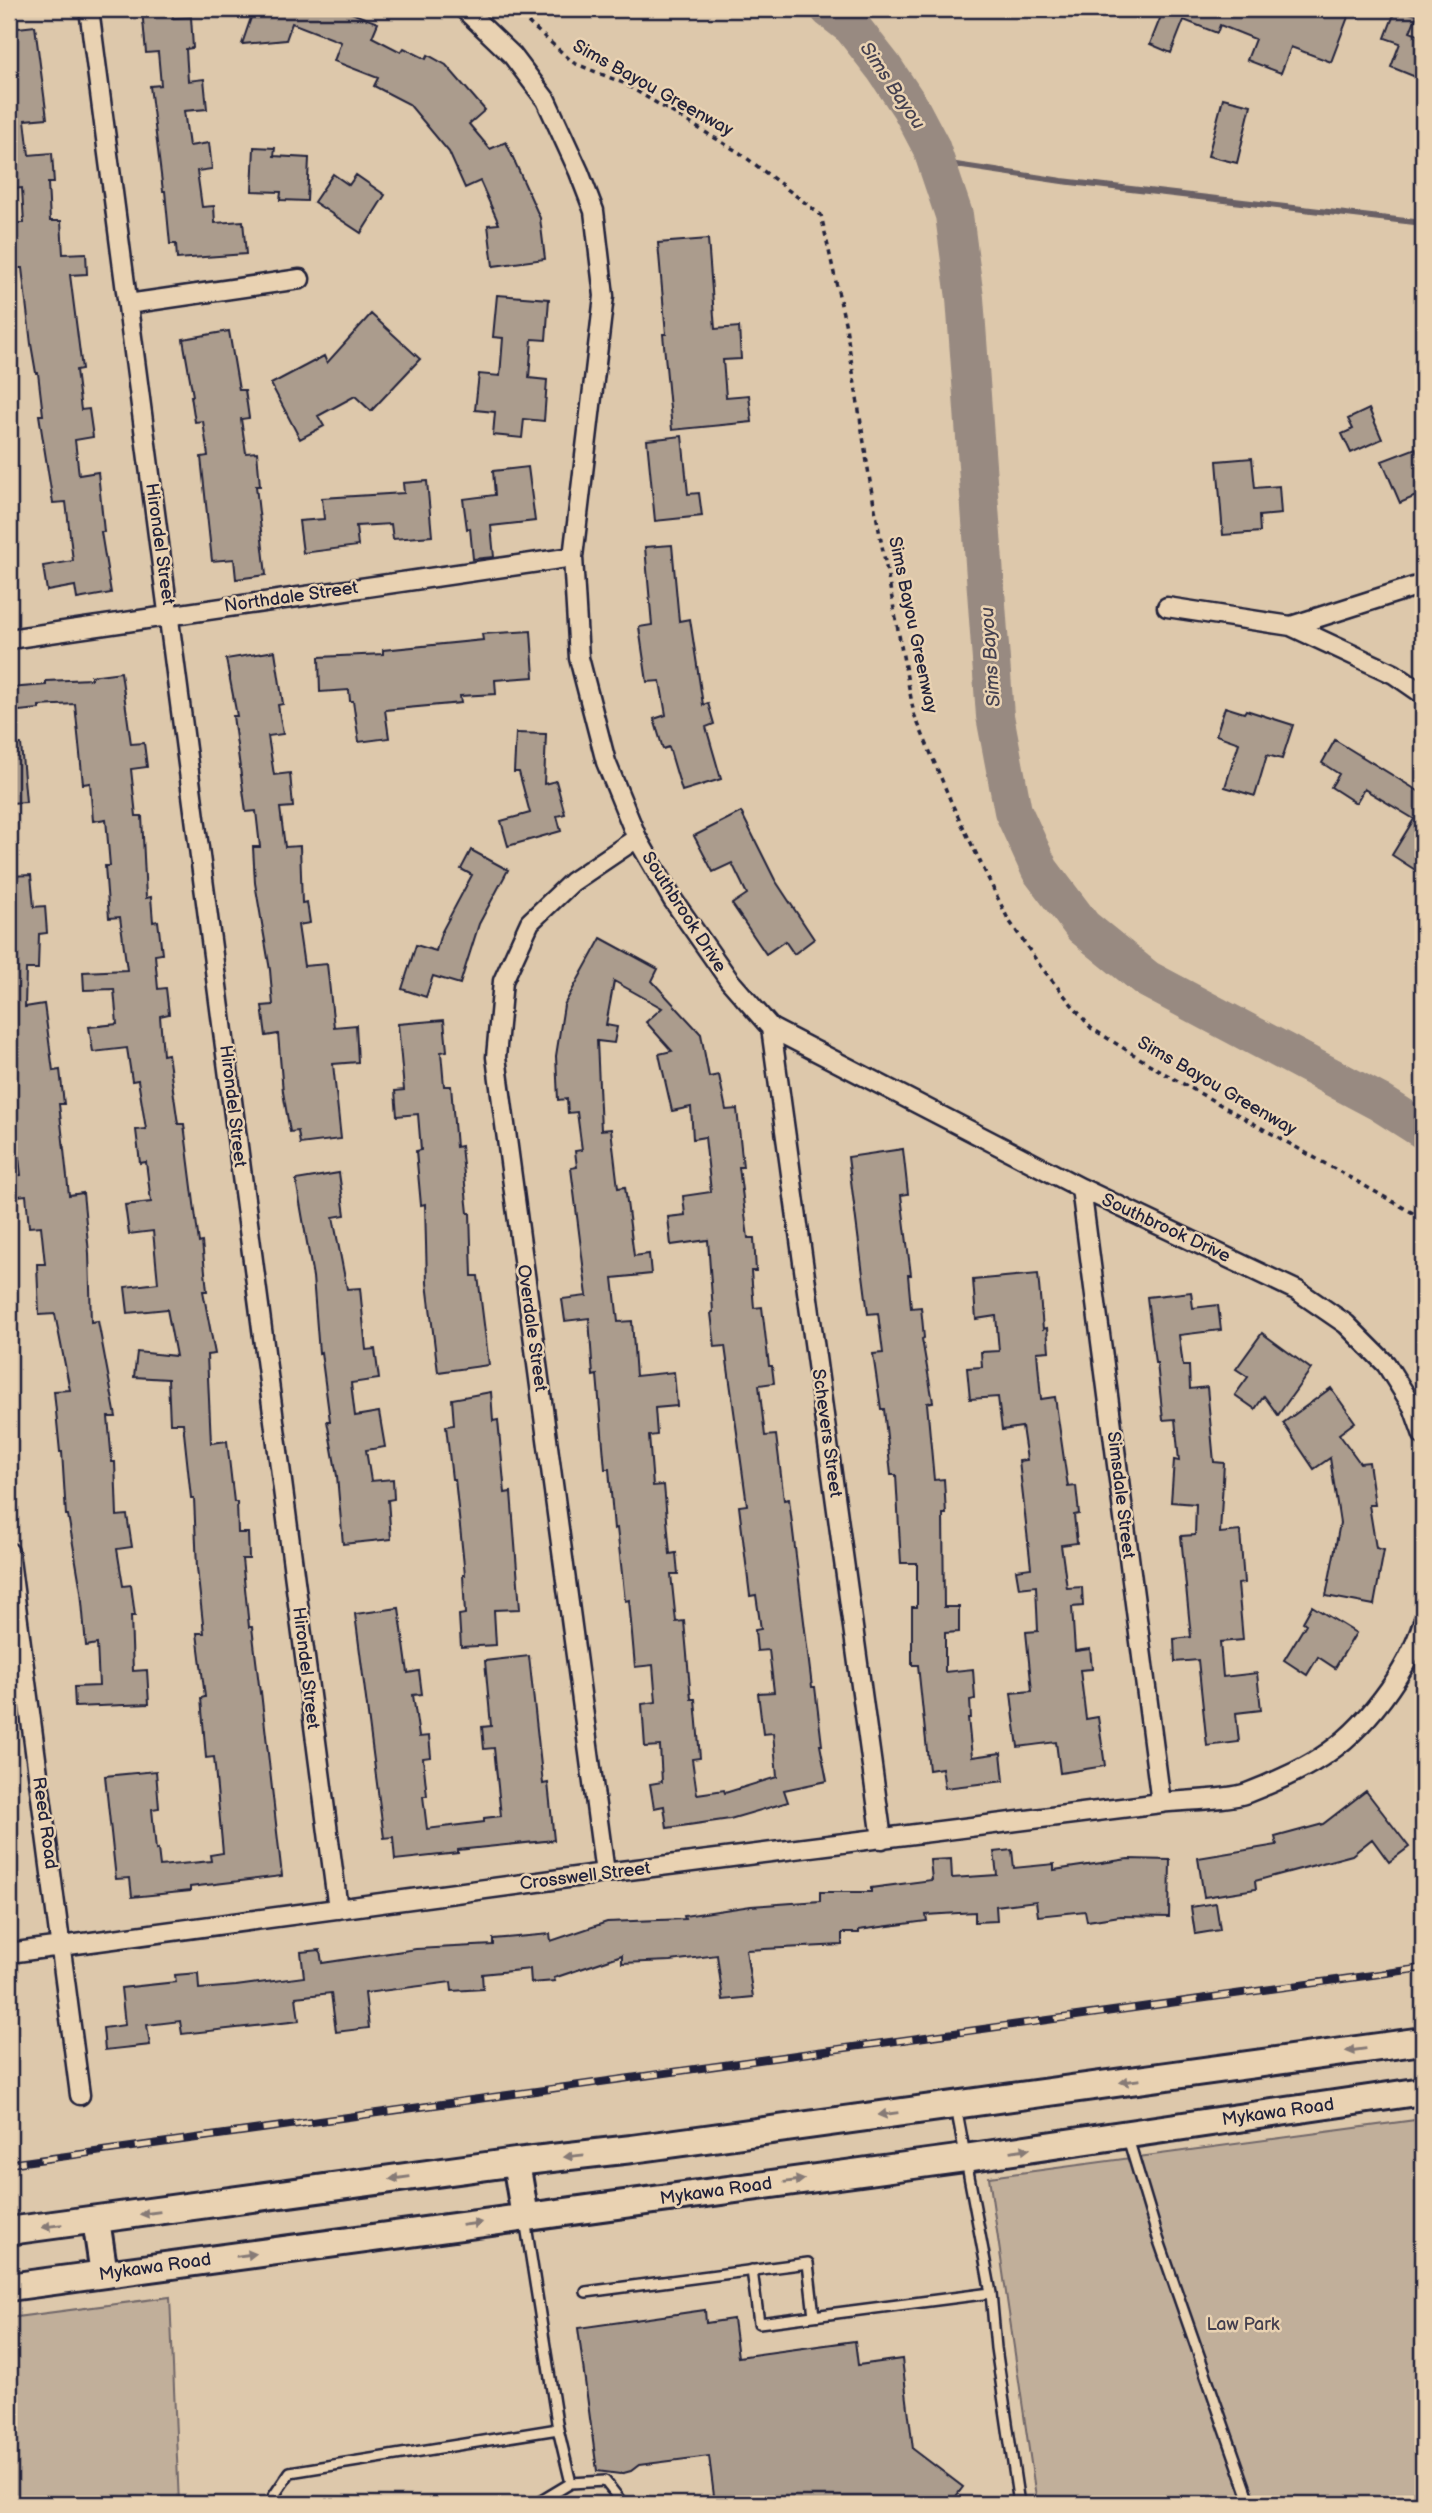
<svg xmlns="http://www.w3.org/2000/svg" width="1432" height="2513" font-family="'Balsamiq Sans',sans-serif">
<style>
.green{fill:#c1af9a;stroke:#72686a;stroke-width:2}
.lines{fill:none;stroke-linecap:round;stroke-linejoin:round}
.stream{stroke:#696065;stroke-width:6}
.river{stroke:#988a81;stroke-width:38}
.building{fill:#ab9c8d;stroke:#22223b;stroke-width:2;fill-rule:evenodd}
.lane-casing{stroke:#22223b;stroke-width:14}
.street-casing{stroke:#22223b;stroke-width:23}
.secondary-casing{stroke:#22223b;stroke-width:32}
.path{stroke:#22223b;stroke-width:3.5;stroke-dasharray:5 5;stroke-linecap:butt}
.lane{stroke:#e9d2b2;stroke-width:9}
.street{stroke:#e9d2b2;stroke-width:18}
.secondary{stroke:#e9d2b2;stroke-width:26}
.rail-casing{stroke:#22223b;stroke-width:8}
.rail{stroke:#e9d2b2;stroke-width:5;stroke-dasharray:16;stroke-linecap:butt}
.oneway{fill:#867a76}
.labels{text-anchor:middle;dominant-baseline:central;stroke-width:5;stroke-linejoin:round;paint-order:stroke}
.street-label{font-size:18px;fill:#22223b;stroke:#e9d2b2}
.park-label{font-size:18px;fill:#423e4e;stroke:#e9d2b2}
.water-label{font-size:19px;font-style:italic;fill:#454150;stroke:#e9d2b2}
</style>
<rect width="100%" height="100%" fill="#ddc8ab"/>
<filter id="ink" filterUnits="userSpaceOnUse"><feTurbulence type="fractalNoise" baseFrequency=".0143" numOctaves="2"/><feDisplacementMap in="SourceGraphic" scale="14" xChannelSelector="R" yChannelSelector="G"/><feConvolveMatrix kernelMatrix="1 2 1 2 8 2 1 2 1" color-interpolation-filters="sRGB"/></filter>
<g filter="url(#ink)">
<path class="green" d="M1423,2119v385h-386l-48,-327z
M170,2297l9,207h-170v-186z"/>
<g class="lines">
<path class="stream" d="M936,162l126,19 361,42"/>
<path class="river" d="M829,9l23,18 32,41 26,39 21,40 23,68 11,83 30,418 18,95 27,59 43,57 64,52 232,123 44,28"/>
</g>
<path class="building" d="M142,9h30l1,9 18,-1 2,31 -7,1 2,32 16,-2 3,30 -23,2 5,35 20,-3 3,26 -15,2 5,36 12,-1 1,17 28,-2 3,33 -69,5 -1,-15h-6l-5,-53h-2l-13,-105 11,-1 -3,-33 -12,1z
M254,9h87l37,14 -6,14 29,15 3,-4 22,11 2,-4 18,10 39,45 -16,14 21,25 16,-7 34,76 5,41 -52,7 -5,-41 11,-1 -19,-43 -15,7 -16,-36 -40,-48 -35,-18 4,-8 -44,-17 7,-19 -49,-19 -6,17 -44,4z
M1159,9h192l-20,53 -40,-15 -10,26 -34,-13 8,-21 -35,-14 -3,8 -33,-13 -13,33 -21,-9 13,-33z
M1396,9l21,6 -7,17 13,5v43l-32,-13 9,-24 -15,-5z
M35,26l12,92 -22,2 4,35 23,-2 2,30h-6l2,38h11l2,33 23,-1 1,21 -17,1 12,94 -6,1 5,40 8,-1 4,28 -18,3 4,35 19,-3 6,60h-3l10,61 -34,6 -2,-13 -28,5 -4,-25 30,-5 -7,-59 -13,1 -14,-88h4l-5,-42h-2l-5,-29 -9,-76h-6l-2,-45h10l-2,-35 -12,1 -1,-160z
M1223,98l28,7 -14,58 -29,-7z
M254,147l21,1 -1,8 35,2 -2,43 -27,-1 1,-8 -29,-1z
M333,174l16,11 7,-10 29,20 -24,38 -47,-31z
M708,239l7,90 24,-2 2,32 -18,1 3,37 23,-2 3,27 -80,8 -9,-96h3l-8,-91z
M497,295l52,4 -3,41 -14,-1 -3,39 18,2 -3,41 -20,-2 -2,19 -29,-3 2,-23 -20,-2 4,-36 21,2 3,-38 -10,-1z
M371,314l49,45 -49,52 -16,-15 -37,20 6,10 -24,13 -29,-55 53,-28 3,7z
M229,331l10,59h6l4,28 -8,1 5,34 11,-1 3,34h-4l10,89 -30,4 -2,-20 -22,2 -11,-104 7,-1 -5,-35 -8,1 -4,-26h2l-10,-57z
M1369,409l13,30 -31,14 -9,-19 11,-5 -5,-10z
M682,436l6,58 11,-1 3,23 -47,5 -8,-81z
M1416,448l7,18v27l-23,10 -18,-42z
M1252,458l3,30 24,-2 2,28 -22,2 1,16 -37,3 -6,-74z
M528,467l7,54 -44,5 3,31 -21,2 -3,-31 -3,1 -4,-30 32,-4 -2,-24z
M427,481l5,55 -39,3 -2,-15 -35,2 2,20 -55,7 -4,-32 25,-2 -2,-21 82,-5 -1,-10z
M672,545l7,76 11,-2 13,86 5,-2 6,21 -8,3 15,52 -39,12 -13,-44 -6,2 -9,-30 12,-4 -6,-34 -13,1 -8,-55 13,-2 -7,-78z
M531,631l3,46 -39,3 1,14 -36,2 1,7 -76,7 4,28 -30,4 -6,-41h-3l-1,-11 -29,2 -1,-35 64,-3v-4l100,-10 -1,-6z
M275,651l8,53 -5,1 5,29 -15,2 6,39 16,-2 3,34 -13,1 5,39 15,-1 2,57 5,-1 3,21 -12,2 6,41 23,-2 7,63 22,-2 2,37 -25,2 8,75 -41,5 -2,-13 -8,1 -7,-40 -5,-58 -12,2 -4,-30 11,-1 -3,-35 -15,-87 -2,-36h7l-4,-36 -10,1 -13,-96h4l-11,-57z
M121,672l10,72 13,-1 3,24 -16,2 5,47h6l4,82 5,-1 2,25 5,-1 4,33 -7,1 3,34 8,-1 3,26 -9,2 3,39 5,-1 10,70h6l15,119 3,-1 5,49h-4l12,63 -8,1 4,88 16,-2 7,61h3l1,31h10l1,26h-7l7,68h3l8,66 1,-1 21,184 -92,11v4l-58,6 -2,-19 -14,1 -11,-103 51,-5 3,37 -7,1 4,41 2,-1 2,17 51,-5 -1,-6 13,-2 -9,-96 -8,1 -5,-60 4,-1 -8,-64h7l-7,-65 -3,-70h-3l-8,-75h-13l-2,-44 -34,-2 3,-25 39,4 -9,-47 -39,4 -3,-26 33,-4 -5,-52 -24,3 -4,-29 26,-3 -5,-40 -6,1 -4,-33 10,-1 -8,-49 -6,1 -5,-33 -34,4 -4,-25 28,-3 -3,-35 -30,1 -1,-18 44,-2 -7,-53 -11,1 -4,-52h5l-4,-47 -13,2 -3,-38 -7,1 -8,-80 -36,2v3l-30,3v-24l37,-3v-4l45,-2v-3z
M1225,707l19,6 2,-3 47,15 -11,34 -15,-4 -12,41 -30,-9 14,-44 -23,-8z
M516,733l30,1 -2,50 12,-3 9,33 -8,2 4,15 -53,15 -7,-25 29,-8 -11,-41h-5z
M1335,740l88,54v81l-31,-20 22,-36 -50,-30 -8,14 -25,-16 8,-13 -17,-11z
M21,744l5,58 -17,1v-58z
M741,812l34,68 39,59 -20,15 -9,-13 -19,13 -34,-50 15,-10 -15,-31 -19,9 -19,-36z
M471,850l37,20 -29,54 -19,60 -27,-8 -7,21 -24,-8 14,-44 20,6 5,-18 31,-58 -11,-6z
M31,875l3,32 11,-1 2,27 -8,1 -1,35h-12l-1,38 19,-3 9,67 7,-1 4,34h-5l10,91 14,-2 6,60 2,69 7,-1 18,96h-8l4,45h3l2,54 10,-1 5,32 -15,2 6,37 8,-1 4,31h-4l2,55 14,-1 2,34 -74,3 -1,-20 25,-1 -2,-42 -11,2 -5,-55 -13,-76h-2l-4,-63h-2l-6,-61 16,-1 -15,-76 -16,1 -2,-51h8l-4,-38 -12,1 -3,-32 -17,2v-21l12,-1 -12,-107v-192z
M601,938l57,31 -6,12 49,53 8,43 10,-2 7,35 11,-1 6,58h-4l9,71h6l2,33h-5l3,37 8,-1 7,59h3l2,17 -15,2 6,51 11,-1 8,65 5,-1 23,188h3l7,58h-2l7,36 -43,9 4,12 -58,17 -63,9 -3,-22 -10,2 -4,-24 12,-2 -2,-36 -15,1 -3,-43 14,-2 -3,-37 -18,2 -6,-67 -4,1 -8,-73 -3,1 -5,-60h-4l-8,-94 -4,1 -4,-58 -24,3 -3,-22 25,-3 -16,-128 6,-1 -2,-16 7,-1 -5,-38 -9,1 -1,-14 -9,1 -2,-44 8,-51zM614,981l48,27 -16,14 26,29 -13,3 13,57 19,-4 2,32 12,-2 6,55 -28,4 2,19 -17,2 3,28 37,-5 5,72 -2,1 4,34 10,-1 22,159 -8,1 11,90 6,-1 5,34 -6,1 2,21 12,-1 5,42 -16,1 5,41 10,-1 4,44 -52,16 -1,-3 -27,4 -5,-35 8,-1 -5,-59h-4l-7,-78 -8,1 -5,-48h7l-2,-21 -6,1 -6,-69 -11,1 -4,-50 8,-1 -2,-27 22,-2 -3,-34 -38,4 -4,-55 -14,1 -5,-44 38,-4 -2,-20 -15,2 -9,-69 -7,1 -7,-59 -10,1 -4,-89 17,2 3,-16 -11,-2z
M444,1020l3,31 -6,1 3,34h7l5,61 5,-1 7,67h2l2,63h6l11,89 -51,7 -11,-89 -2,-79 -4,1 -5,-54 5,-1 -3,-36 -21,2 -2,-25 9,-1 -6,-66z
M903,1149l5,45 -7,1 10,80h-3l3,33 10,-1 3,31 -2,1 11,63 -6,1 7,77 10,-1 2,35h-3l1,93h15v25l-14,1v39l28,-3 2,30 -5,1 1,18h-3l4,39 29,-4 3,28 -59,7 -3,-20 -13,2 -11,-105h-6v-58h5v-44h-16l-5,-88h-5l-7,-66h-3l-8,-55 10,-1 -5,-40 -10,1 -20,-157z
M339,1173l6,42 -12,2 14,72 13,-1 6,62 9,-1 4,30 -28,4 4,33 24,-4 6,35 -19,3 5,31 22,-2 1,20 -6,1 3,39 -48,5 -6,-68 -10,-55h3l-9,-69 -2,1 -6,-76 -17,-97z
M1038,1274l5,55 4,-1 2,23 -12,1 4,47 14,-2 13,90 8,-1 3,28 -5,1 3,28 -16,2 6,43 15,-1 1,19 -11,1 3,44 15,-2 2,20 -12,1 6,49 12,-2 7,49 -45,7 -4,-31 -38,5 -4,-29 -3,-25 21,-2 -6,-59 12,-1 -2,-45 -17,2 -3,-18 15,-2 -12,-107 8,-1 -5,-33 -20,3 -4,-33 -28,2 -3,-31 15,-1 -1,-15 18,-1 -3,-35 -20,3 -3,-39z
M1191,1292l2,16 25,-3 3,25 -42,5 4,31h6l1,23 17,-2 7,75 10,1 -4,70 20,-2 4,52 -6,1 5,56 -23,2 3,35 34,-4 4,37 -25,3 3,29 -32,4 -9,-86 -23,2 -1,-23 17,-2 -10,-101 14,-1 1,-31 -25,-2 3,-42 5,1 -4,-42 -12,1 -6,-57h-2l-8,-66z
M1262,1333l49,36 -33,46 -14,-19 -9,13 -20,-14 13,-18 -12,-8z
M1331,1388l24,34 -16,12 21,29 9,-1 6,43h-6l7,43 8,2 -10,55 -48,-9 14,-73 -10,-65 -16,11 -31,-46z
M491,1392l2,29 5,-1 7,73 6,-1 9,117 -26,1 2,35 -35,2 -2,-32 6,-1 -2,-39h2l-10,-96h-3l-6,-53 8,-1 -2,-26z
M1312,1606l44,27 -21,35 -17,-11 -11,18 -23,-15 22,-36 -3,-2z
M399,1608l9,65 11,-2 3,23 -9,1 6,42 10,-1 2,21 -8,1 4,38h-4l4,33 57,-7v-4l17,-2 -7,-68 -10,1 -2,-22 9,-1 -6,-65 44,-5 14,128 5,-1 6,57 -96,10v3l-63,7 -2,-23 -9,1 -29,-224z
M1366,1791l43,56 -20,15 -17,-23 -20,16 -97,26 1,8 -52,8 -6,-39 79,-13 -2,-8 48,-13z
M1012,1850l2,18 40,-4v6l74,-11 42,1 -1,57 -49,-1 -33,5 -2,-10 -47,5 -2,-15 -40,5 1,15 -22,1v-10l-49,3 1,6 -68,9v3h-17v12l-96,5 7,47 -30,3 -6,-45 -46,6 -49,2v-8l-68,23 1,3 -24,2 -1,-14 -48,5 1,15 -31,2 -1,-9 -86,11 4,35 -33,4 -5,-39 -35,4 3,24 -117,13 -2,-13 -33,4 3,20 -45,5 -2,-22 22,-3 -4,-37 55,-6 -1,-7 23,-2 1,16 37,-3 68,-9 -3,-25 19,-2 2,13 94,-14 77,-4v-6l57,-5 1,7 56,-19 78,-3 -1,-3 67,-10 69,-5v-9h51v-4l61,-8 -2,-20 21,-1 1,19 45,-3 -3,-23z
M1216,1903l4,27 -25,4 -4,-27z
M705,2310l1,13 27,-4 5,38 117,-16 3,24 44,-6 11,90 50,38 -13,17h-235l-6,-48 -70,9 -8,6 -11,3 -23,-3 -19,-143z"/>
<g class="lines">
<g class="lane-casing">
<path id="lane" d="M956,2107l35,186 5,55 23,156
M1127,2135l31,103 93,266
M525,2219l33,210 13,54 -35,21
M752,2270l7,53 232,-30
M586,2292l222,-29 6,53
M571,2483l34,-2 18,23
M272,2504l1,-7 17,-25 268,-43"/>
</g>
<g class="street-casing">
<path id="street" d="M89,9l249,1900
M464,9l48,46 34,45 33,72 15,39 10,85 -31,261 6,101 27,104 31,76 36,62 56,80 42,48 310,160 217,103 48,33 40,40 27,43 10,28
M128,304l172,-25
M1167,607l124,19 132,-42
M1291,626l103,48 29,20
M9,639l564,-82
M771,1028l111,811
M1081,1188l80,615
M9,1552l71,543
M605,1873l-109,-816 7,-76 27,-59 42,-40 65,-44
M9,1953l596,-80 556,-70c22,-3 68,-3 86,-10 21,-8 55,-23 73,-35 45,-28 88,-86 103,-136"/>
</g>
<g class="secondary-casing">
<path id="secondary" d="M516,2162l9,55
M96,2220l8,54
M9,2231l507,-69 116,-13 791,-108
M9,2287l956,-129 458,-67"/>
</g>
<path class="path" d="M513,9l61,54 49,20 117,70 81,62 25,112 25,161 43,226 38,90 56,115 33,48 50,61 71,44 251,141 10,8"/>
<use href="#lane" class="lane"/>
<use href="#street" class="street"/>
<use href="#secondary" class="secondary"/>
<g class="rail-casing">
<path id="rail" d="M9,2164l1414,-196"/>
</g>
<use href="#rail" class="rail"/>
</g>
<defs><path id="oneway-solid" d="M-6-.8H1V-3.2L6.5 0L1 3.2V.8H-6Z" transform="scale(1.75)"/></defs>
<g class="oneway">
<use href="#oneway-solid" transform="translate(1356 2050) rotate(172)"/>
<use href="#oneway-solid" transform="translate(1130 2081) rotate(172)"/>
<use href="#oneway-solid" transform="translate(888 2114) rotate(172)"/>
<use href="#oneway-solid" transform="translate(1020 2150) rotate(-8)"/>
<use href="#oneway-solid" transform="translate(574 2156) rotate(174)"/>
<use href="#oneway-solid" transform="translate(400 2178) rotate(172)"/>
<use href="#oneway-solid" transform="translate(794 2181) rotate(-8)"/>
<use href="#oneway-solid" transform="translate(150 2213) rotate(172)"/>
<use href="#oneway-solid" transform="translate(472 2224) rotate(-8)"/>
<use href="#oneway-solid" transform="translate(52 2226) rotate(173)"/>
<use href="#oneway-solid" transform="translate(246 2255) rotate(-8)"/>
</g>
</g>
<g class="labels">
<g class="street-label">
<text transform="translate(653 88) rotate(29)">Sims Bayou Greenway</text>
<text transform="translate(160 544) rotate(82)">Hirondel Street</text>
<text transform="translate(291 597) rotate(-8)">Northdale Street</text>
<text transform="translate(913 625) rotate(78)">Sims Bayou Greenway</text>
<text transform="translate(684 912) rotate(57)">Southbrook Drive</text>
<text transform="translate(1217 1086) rotate(30)">Sims Bayou Greenway</text>
<text transform="translate(233 1106) rotate(83)">Hirondel Street</text>
<text transform="translate(1166 1228) rotate(25)">Southbrook Drive</text>
<text transform="translate(532 1328) rotate(82)">Overdale Street</text>
<text transform="translate(827 1433) rotate(82)">Schevers Street</text>
<text transform="translate(1121 1495) rotate(83)">Simsdale Street</text>
<text transform="translate(306 1668) rotate(83)">Hirondel Street</text>
<text transform="translate(45 1823) rotate(82)">Reed Road</text>
<text transform="translate(585 1876) rotate(-7)">Crosswell Street</text>
<text transform="translate(1278 2112) rotate(-8)">Mykawa Road</text>
<text transform="translate(716 2191) rotate(-8)">Mykawa Road</text>
<text transform="translate(155 2267) rotate(-8)">Mykawa Road</text>
</g>
<g class="park-label">
<text x="1243" y="2324">Law Park</text>
</g>
<g class="water-label">
<text transform="translate(892 86) rotate(56)">Sims Bayou</text>
<text transform="translate(991 657) rotate(-94)">Sims Bayou</text>
</g>
</g>
<rect width="1432" height="2513" fill="none" stroke="#e9d2b2" stroke-width="35"/>
<rect x="18" y="18" width="1397" height="2478" fill="none" stroke="#22223b" stroke-width="2.5" filter="url(#ink)"/>
</svg>
